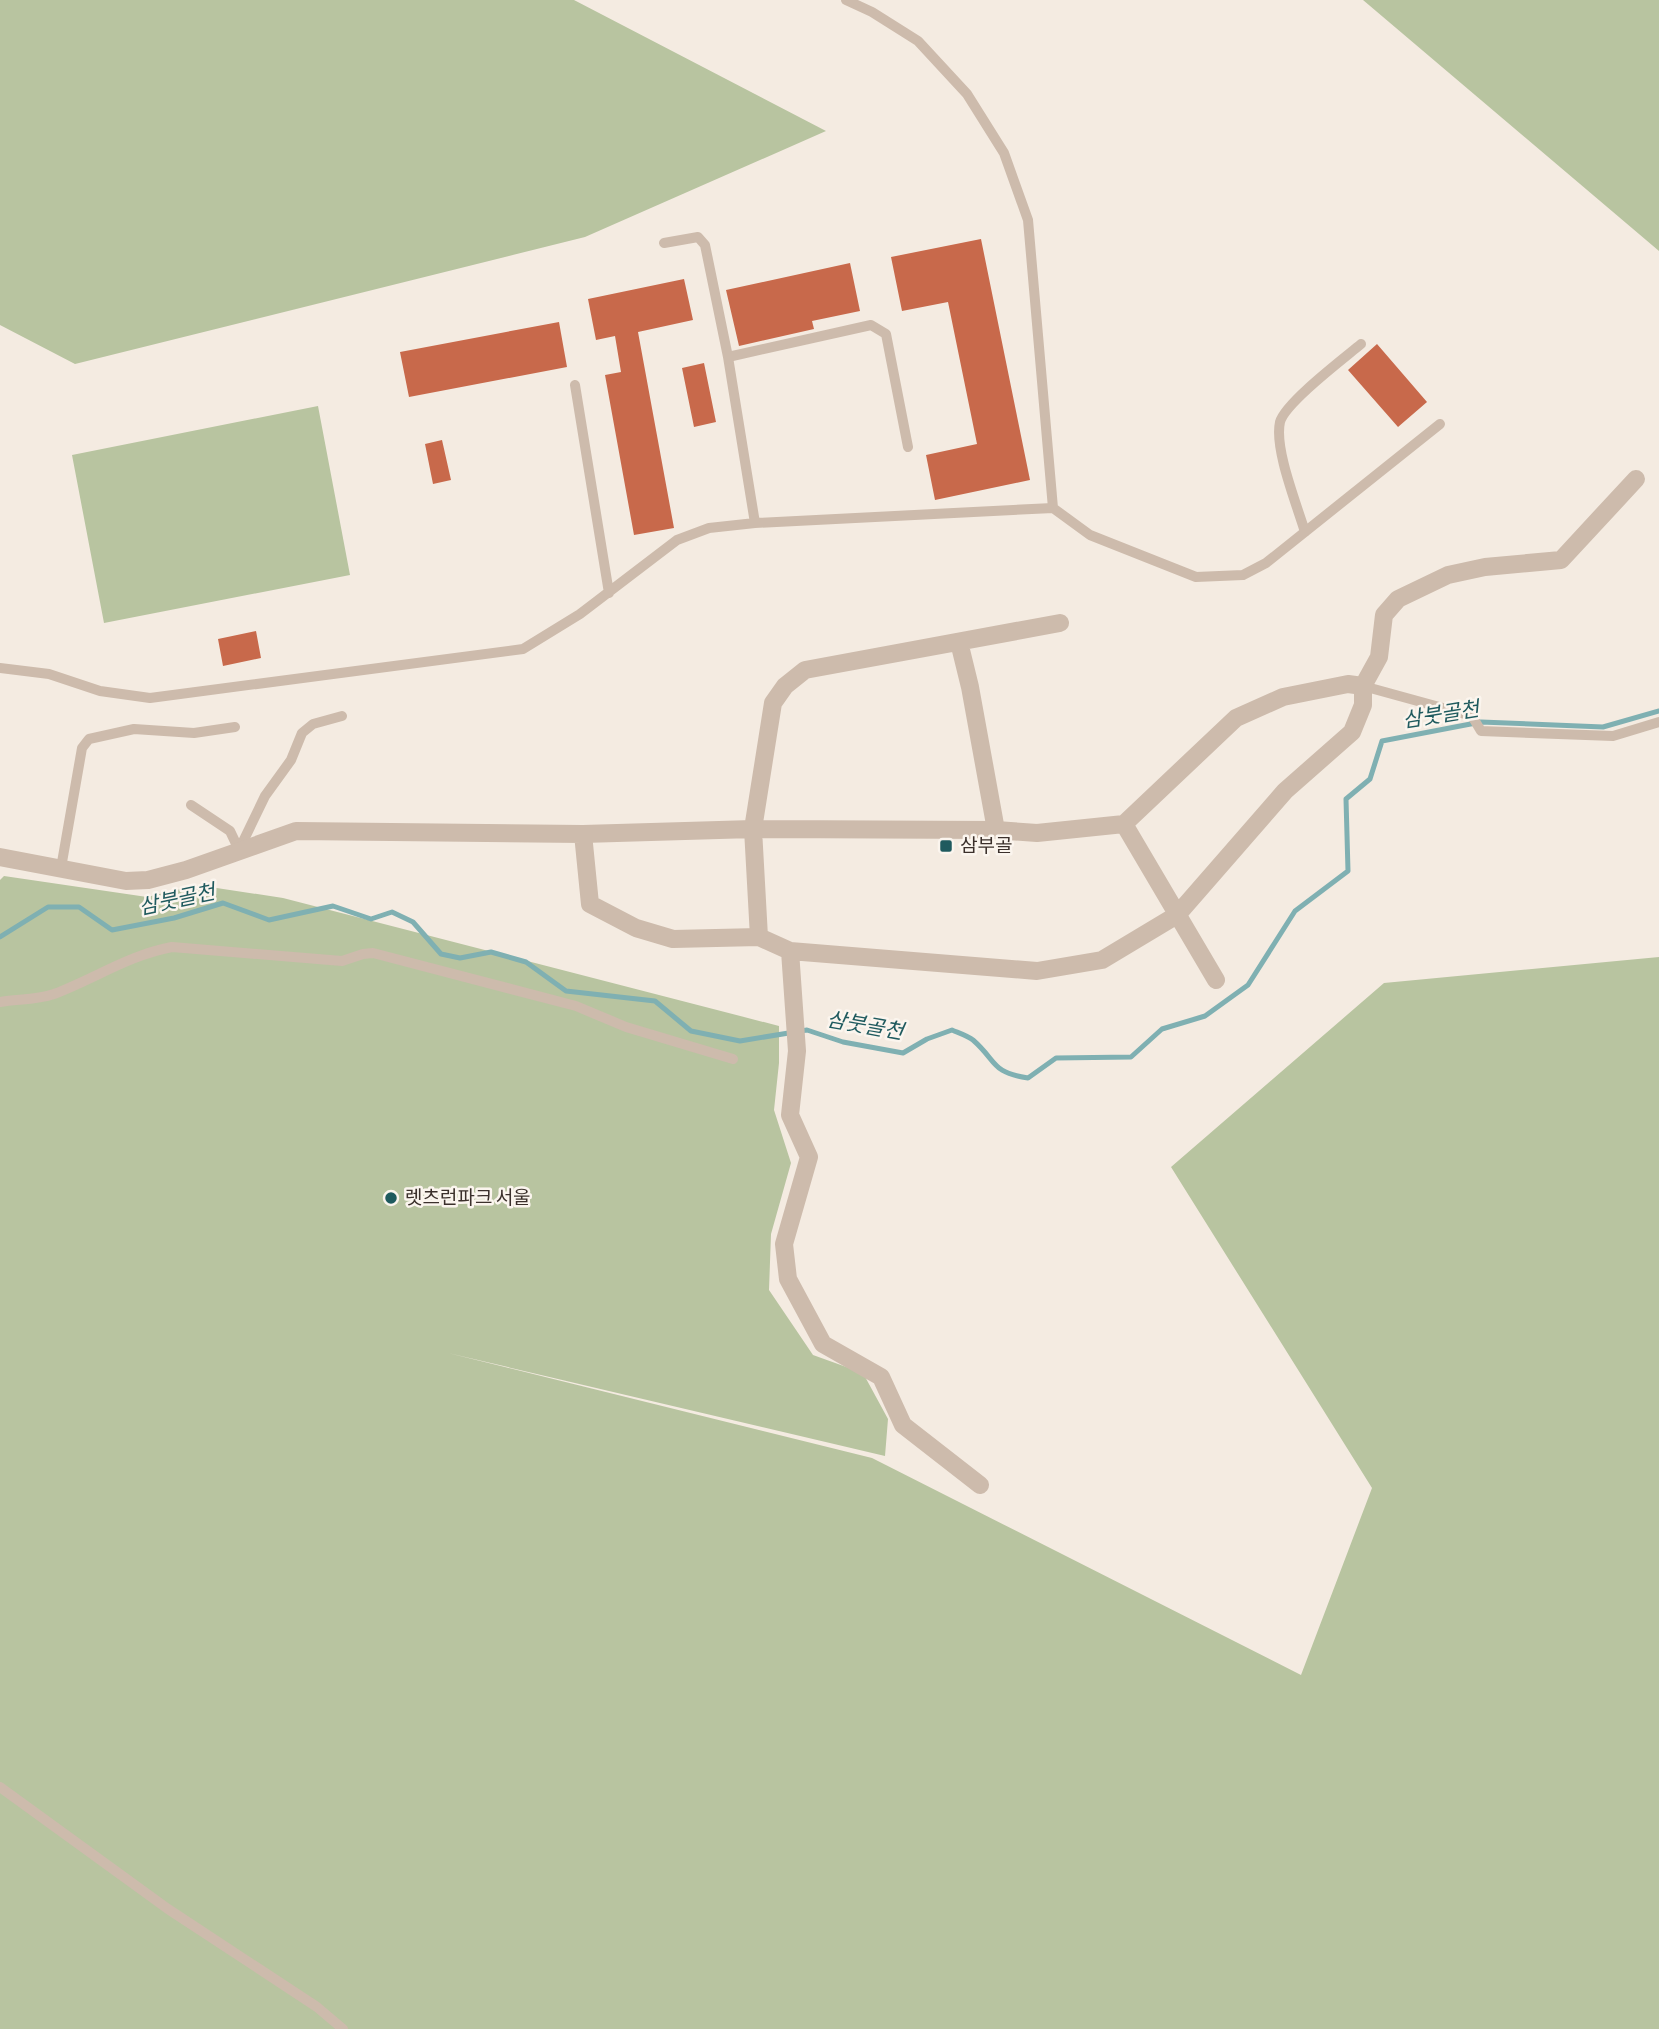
<svg xmlns="http://www.w3.org/2000/svg" width="1659" height="2029" font-family="'Alegreya Sans','Noto Sans KR',sans-serif">
<style>
.green{fill:#b8c4a0}
.lines{fill:none;stroke-linecap:round;stroke-linejoin:round}
.stream{stroke:#7fb0b2;stroke-width:5}
.building{fill:#c8694b}
.service{stroke:#cdbbac;stroke-width:10}
.minor{stroke:#cdbbac;stroke-width:18}
.poi-dot{fill:#1f5a5e;stroke:#fbf5ee;stroke-width:2.5}
.labels{text-anchor:middle;dominant-baseline:central;stroke-width:5;stroke-linejoin:round;paint-order:stroke}
.poi-label{font-size:19px;fill:#3b302b;stroke:#fbf5ee;text-anchor:start}
.water-label{font-size:21px;font-style:italic;fill:#1f5a5e;stroke:#fbf5ee}
</style>
<rect width="100%" height="100%" fill="#f4ebe1"/>
<path class="green" d="M0,0h574l252,131 -241,106 -510,127 -75,-39z
M1363,0h296v251z
M318,406l32,169 -246,48 -32,-168z
M4,876l143,21 50,-12 86,13 496,128v37l-5,47 17,53 -20,71 -2,56 44,65 50,18 25,46 -3,37 -437,-103 424,105 429,217 71,-187 -201,-321 213,-184 275,-26v1072h-1659v-1149z"/>
<g class="lines">
<path class="stream" d="M0,937l48,-30h31l33,23 62,-12 49,-15 46,17 64,-14 38,13 21,-7 21,10 28,32 19,4 31,-6 35,10 40,29 89,10 36,30 49,10 67,-11 36,12 60,11 24,-14 25,-9c7,3 16,6 21,10 25,22 17,32 55,38l28,-20 75,-1 31,-28 43,-13 43,-31 47,-74 53,-40 -2,-72 24,-20 12,-38 99,-19 122,5 56,-16"/>
</g>
<path class="building" d="M981,239l49,241 -95,20 -9,-45 51,-11 -29,-142 -46,9 -11,-54z
M850,263l10,48 -48,10 2,8 -75,17 -13,-56z
M684,279l9,41 -55,12 36,196 -40,7 -29,-160 16,-3 -6,-36 -19,4 -8,-41z
M559,322l8,45 -158,30 -9,-45z
M1377,344l50,58 -29,25 -50,-57z
M704,363l12,59 -22,5 -12,-59z
M442,440l9,40 -18,4 -8,-40z
M256,631l5,27 -38,8 -5,-27z"/>
<g class="lines">
<path class="service" d="M846,0l26,12 46,29 49,53 37,59 24,67 25,288
M664,243l34,-6 7,8 23,112 143,-32 15,9 22,113
M728,357l27,166
M575,385l34,208
M1305,532c-8,-27 -31,-83 -25,-110 5,-19 63,-63 81,-78
M0,668l49,6 51,17 50,7 373,-49 57,-35 97,-74 32,-12 46,-5 298,-15 37,27 106,42 47,-2 23,-12 174,-139
M1363,686l109,30 9,15 132,5 46,-14
M191,805l39,26 9,19
M239,850l26,-54 26,-36 11,-27 11,-9 29,-8
M61,868l21,-120 7,-9 45,-10 60,4 41,-6
M0,1002c18,-3 36,-2 54,-8 40,-15 75,-39 118,-47l170,14 21,-7 10,-1 203,53 50,21 107,32
M0,1787l168,122 149,98 26,22"/>
<path class="minor" d="M959,642l11,45 26,143
M1124,824l92,156
M583,834l7,70 46,24 37,11 86,-2 31,14 247,20 65,-11 75,-45 108,-124 67,-59 11,-27v-19l16,-29 5,-42 14,-16 50,-24 37,-8 76,-7 75,-81
M0,857l126,24 22,-1 38,-10 110,-39 287,3 170,-5 243,1 41,3 87,-9 112,-106 47,-21 65,-13 15,2
M759,937l-6,-108 20,-126 12,-17 20,-16 255,-47
M790,951l7,100 -7,64 19,42 -25,87 4,35 35,65 58,33 22,48 77,60"/>
</g>
<g class="poi-dot">
<rect x="939" y="839" width="14" height="14" rx="3.5"/>
<circle cx="391" cy="1198" r="7"/>
</g>
<g class="labels">
<g class="poi-label">
<text x="960" y="846">삼부골</text>
<text x="405" y="1198">렛츠런파크 서울</text>
</g>
<g class="water-label">
<text transform="translate(1441 715) rotate(-9)">삼붓골천</text>
<text transform="translate(177 900) rotate(-12)">삼붓골천</text>
<text transform="translate(865 1026) rotate(10)">삼붓골천</text>
</g>
</g>
</svg>
